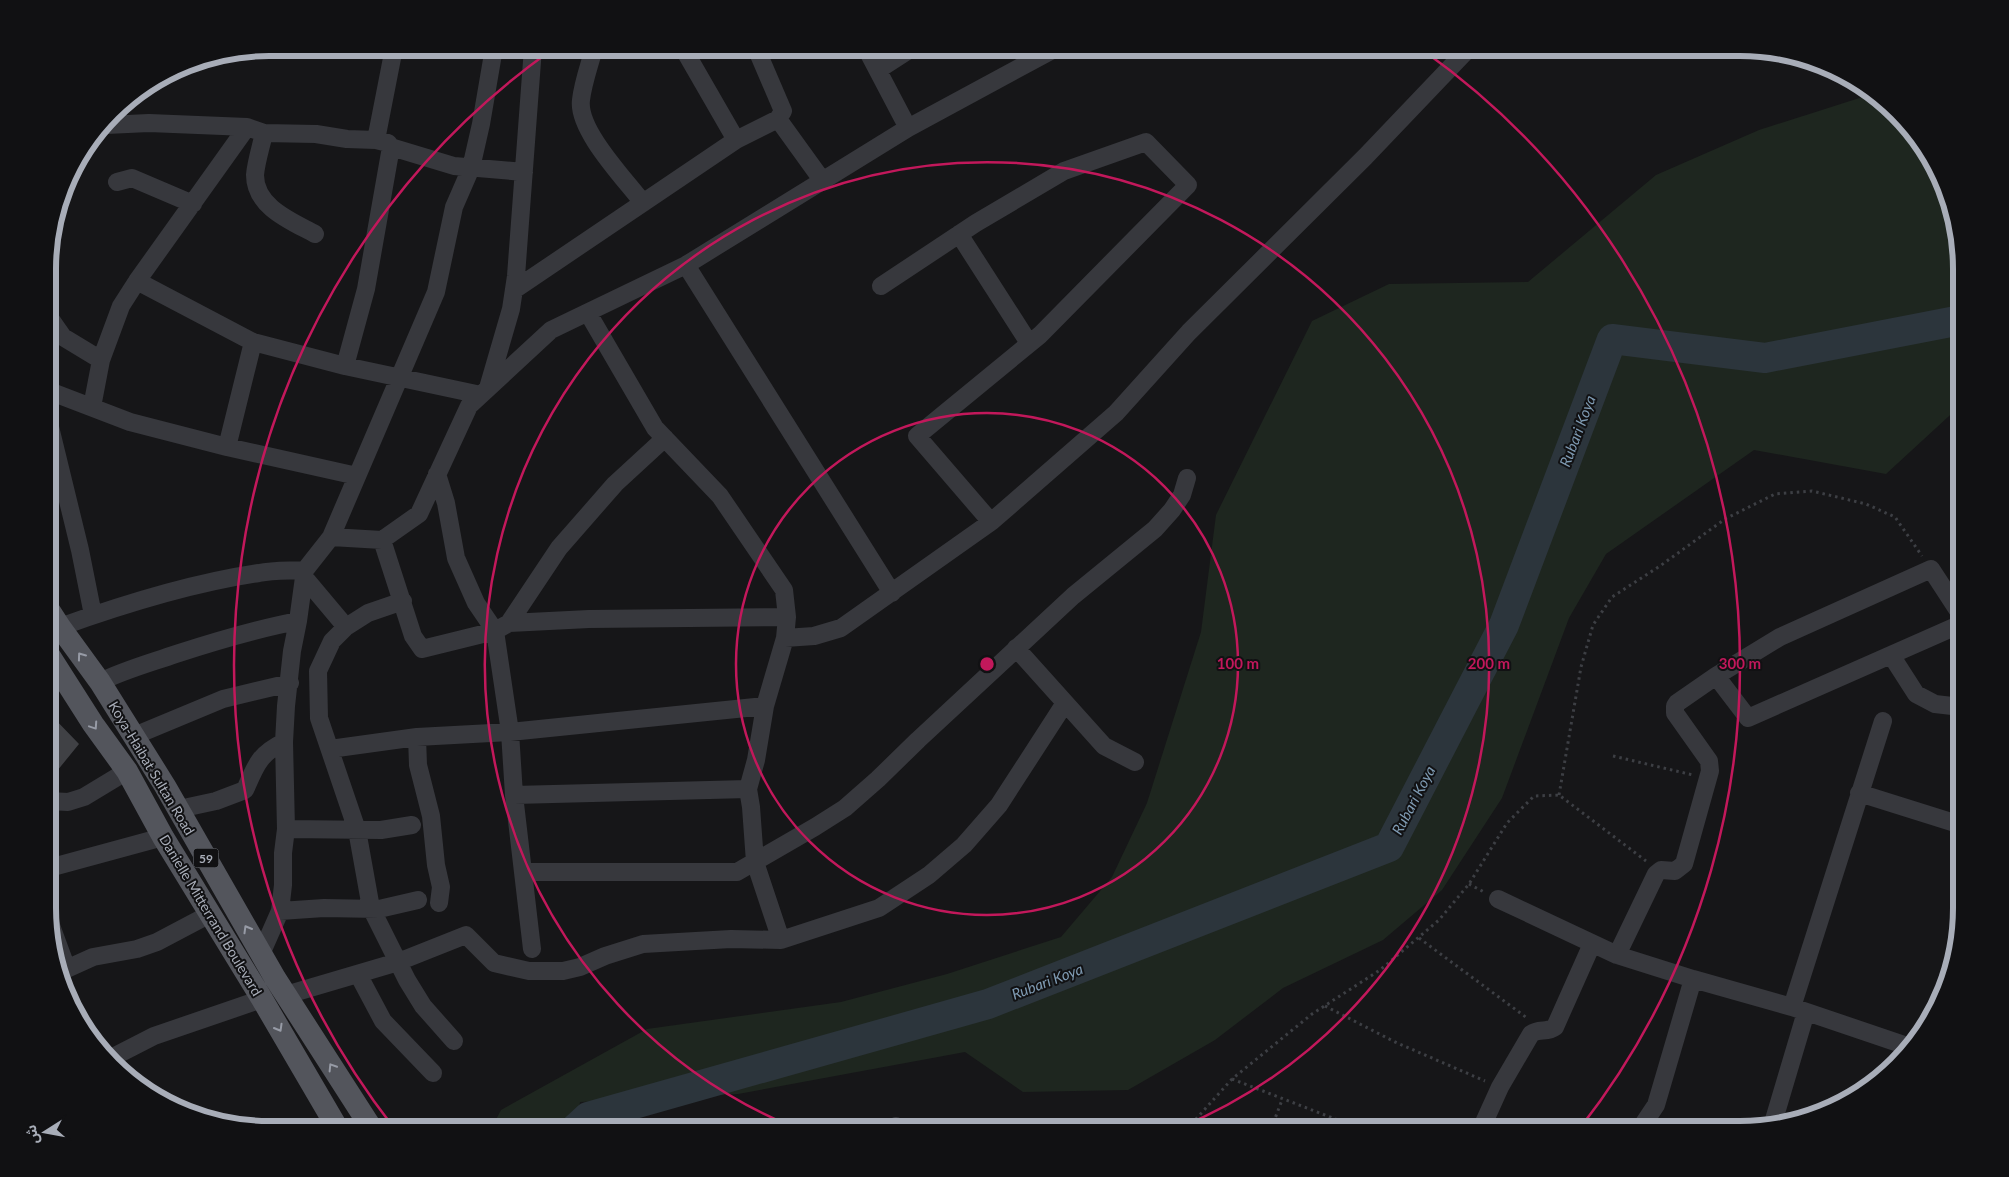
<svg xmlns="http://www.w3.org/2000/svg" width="2009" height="1177" font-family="Lato,'Noto Sans Arabic',sans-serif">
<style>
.green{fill:#1e261f}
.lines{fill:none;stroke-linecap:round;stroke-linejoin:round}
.river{stroke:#2c353c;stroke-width:30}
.building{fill:#404145}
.path{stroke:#3d3f44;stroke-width:3;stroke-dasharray:2.5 4;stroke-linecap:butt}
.minor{stroke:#37383d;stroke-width:18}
.major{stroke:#53555c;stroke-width:22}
.oneway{stroke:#979ba6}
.ring{fill:none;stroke:#c2185b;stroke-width:2.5}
.labels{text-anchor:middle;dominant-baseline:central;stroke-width:4;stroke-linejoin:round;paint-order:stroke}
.shield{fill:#111113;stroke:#7b7e86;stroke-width:1}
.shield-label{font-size:12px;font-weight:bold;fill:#a8adb8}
.street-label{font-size:14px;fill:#a8adb8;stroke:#111113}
.water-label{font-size:15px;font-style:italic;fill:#7f9bb3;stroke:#111113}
.rim{fill:none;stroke:#a8adb8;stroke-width:6}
.centre{fill:#c2185b;stroke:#111113;stroke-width:2.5}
.ring-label{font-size:15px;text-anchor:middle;font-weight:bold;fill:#c2185b;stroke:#111113;stroke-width:4;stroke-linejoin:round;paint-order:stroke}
</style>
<rect width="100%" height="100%" fill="#161618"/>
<path class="green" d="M1872,94l24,18 36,46 29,96v151l-75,69 -132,-24 -148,104 -37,64 -67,180 -60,92 -59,50 -100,48 -68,52 -87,50 -105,2 -58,-40 -227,42 -158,8 -5,27h-84l10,-19 146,-81 194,-27 106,-28 114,-37 51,-60 35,-74 54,-171 15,-117 96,-194 77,-37 139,-2 128,-107 103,-45z"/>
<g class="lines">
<path class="river" d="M575,1129l13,-12 400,-113 401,-157 115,-222 108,-286 153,19 196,-38"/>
</g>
<path class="building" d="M49,713l30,31 -22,27 -8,-7v-25l2,-2 -2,-2z"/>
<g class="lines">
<path class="path" d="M1613,756l80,19
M1559,795l22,-128 12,-42 19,-28 48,-31 65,-47 50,-25 37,-3 54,13 29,13 27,39
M1469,884l15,8
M1419,938l108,80
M1325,1006l70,36 90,39
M1232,1079l129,50
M1187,1129l45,-50 80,-65 68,-44 59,-50 30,-36 38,-61 27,-27 25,-1 87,66
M1271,1129l11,-29"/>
<path class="minor" d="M594,48c-4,16 -11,34 -13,52 -4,30 44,79 62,103
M683,48l53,92
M866,48l42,80
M878,70l34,-22
M778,119l44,61
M106,125l43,-2 98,4 17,6 52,1 31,5 29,1 12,3 3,4 63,19 70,6
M264,133c-3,14 -8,29 -9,42 0,32 36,46 60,59
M376,140l18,-92
M117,182l15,-4 61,26
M959,234l70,109
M686,265l206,328
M137,281l116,61 92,24 136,29
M881,286l95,-63 88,-52 82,-29 42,43 -148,150 -123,101 74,86
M514,290l222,-150 42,-21 5,-8 -27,-63
M588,313l67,115 65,68 64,94 3,27 -2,21 -20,68 -9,54 -8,29 3,18 4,55 26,78
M49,317l14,20 38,23
M345,366l21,-77 25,-142
M488,388l23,-79 5,-33 17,-228
M49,391l81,31 97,25 130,29
M92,407l9,-47 20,-54 16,-25 110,-154
M49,423l31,127 13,65
M227,447l26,-105
M437,474l9,29 10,55 20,45 19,28 15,101 4,63 18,154
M331,537l105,-245 18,-85 17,-39 10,-44 13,-76
M382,540l31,96 9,13 73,-18 14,-8 80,-4 198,-2
M304,577l42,50 -14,14 -14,30 1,47 38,112 14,78 36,72 16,26 31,35
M509,623l50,-75 56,-64 50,-46
M60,627c64,-23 131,-44 199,-54 15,-3 31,-2 46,-3
M346,627l22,-14 35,-12
M785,638l29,-2 27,-8 150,-106 125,-109 73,-81 176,-175 104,-109
M1016,648l88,98 31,16
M1891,655l25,39 19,10 26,3
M1716,676l32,42 213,-94
M100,682c24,-12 50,-19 76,-28 40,-13 80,-25 122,-33
M134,736l89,-37 67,-16
M417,737l1,28 13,51 5,49 5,22 -2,16
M330,749l87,-12 93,-5 255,-26
M1859,793l102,32
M514,795l234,-6
M49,801l19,1 16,-5 43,-26
M179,809l37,-8 29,-11c11,-25 14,-36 39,-48
M286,829l95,1 31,-5
M49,868l114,-31
M523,872h214l78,-45 30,-19 33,-29 40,-39 155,-144 82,-67 17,-19 10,-15 5,-17
M1498,899l119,56 76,24 99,28 118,40
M280,911l44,-3 55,1 39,-9
M49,920l18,49
M261,954l19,-43 3,-26v-32l3,-24 -2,-87 2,-36 6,-55 6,-30 7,-51 26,-33 51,3 37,-26 50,-108 82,-76 135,-65 222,-137 148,-80
M1617,955l39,-81 5,-4 14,1 9,-7 26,-93 -1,-10 -34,-48v-7l2,-3 39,-27 64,-39 151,-68 30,46
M62,971l31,-14 44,-8 20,-7 53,-28
M358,974l25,47 50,52
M286,995l112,-33 68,-27 28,28 35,8h34l17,-4 25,-11 38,-12 88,-5 50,1 98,-32 50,-33 35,-30 35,-40 66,-102
M1792,1007l91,-286
M113,1057l41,-21 108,-37
M1773,1123l33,-111
M895,1129l1,-3
M1481,1129l19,-42 31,-53c8,-6 16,-1 24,-7l37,-83
M1640,1129l16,-24 37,-126"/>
<path class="major" d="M49,610l11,17 40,55 65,104 110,192 97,151
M49,655l44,69 34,47 36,66 99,162 76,130"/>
</g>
<defs><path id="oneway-chevron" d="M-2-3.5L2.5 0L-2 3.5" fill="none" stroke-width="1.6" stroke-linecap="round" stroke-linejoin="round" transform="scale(1.25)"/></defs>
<g class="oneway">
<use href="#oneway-chevron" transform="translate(81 656) rotate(-126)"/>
<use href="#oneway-chevron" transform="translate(94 726) rotate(56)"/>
<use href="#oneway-chevron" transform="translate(247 929) rotate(-120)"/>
<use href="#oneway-chevron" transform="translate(279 1028) rotate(60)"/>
<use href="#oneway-chevron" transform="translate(332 1067) rotate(-122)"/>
</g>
<g class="ring">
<circle cx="987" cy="664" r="251"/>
<path d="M795 1128A502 502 0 1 1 1179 1128"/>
<path d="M394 1128A753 753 0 0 1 550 51M1424 51A753 753 0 0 1 1580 1128"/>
</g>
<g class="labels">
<rect class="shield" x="193.5" y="848.5" width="25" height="19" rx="4"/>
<g class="shield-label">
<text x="206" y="858">59</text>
</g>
<g class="street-label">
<text transform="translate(152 768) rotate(59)">Koya-Haibat Sultan Road</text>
<text transform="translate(211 915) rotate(59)">Danielle Mitterrand Boulevard</text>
</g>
<g class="water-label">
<text transform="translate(1577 431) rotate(-69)">Rubari Koya</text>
<text transform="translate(1413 800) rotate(-62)">Rubari Koya</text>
<text transform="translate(1047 981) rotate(-21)">Rubari Koya</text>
</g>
</g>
<path d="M0 0H2009V1177H0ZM269 56H1740A213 213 0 0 1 1953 269V908A213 213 0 0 1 1740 1121H269A213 213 0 0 1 56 908V269A213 213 0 0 1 269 56Z" fill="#111113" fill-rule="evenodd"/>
<path class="rim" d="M269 56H1740A213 213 0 0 1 1953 269V908A213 213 0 0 1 1740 1121H269A213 213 0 0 1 56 908V269A213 213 0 0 1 269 56Z"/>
<circle cx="987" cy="664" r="8" class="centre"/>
<g class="ring-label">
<text x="1238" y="669">100 m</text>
<text x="1489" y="669">200 m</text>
<text x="1740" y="669">300 m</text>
</g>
<g transform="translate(45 1132) rotate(259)" stroke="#111113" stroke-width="4" paint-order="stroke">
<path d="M0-4L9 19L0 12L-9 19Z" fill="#a8adb8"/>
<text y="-8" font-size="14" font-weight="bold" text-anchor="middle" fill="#a8adb8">ش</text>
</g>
</svg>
